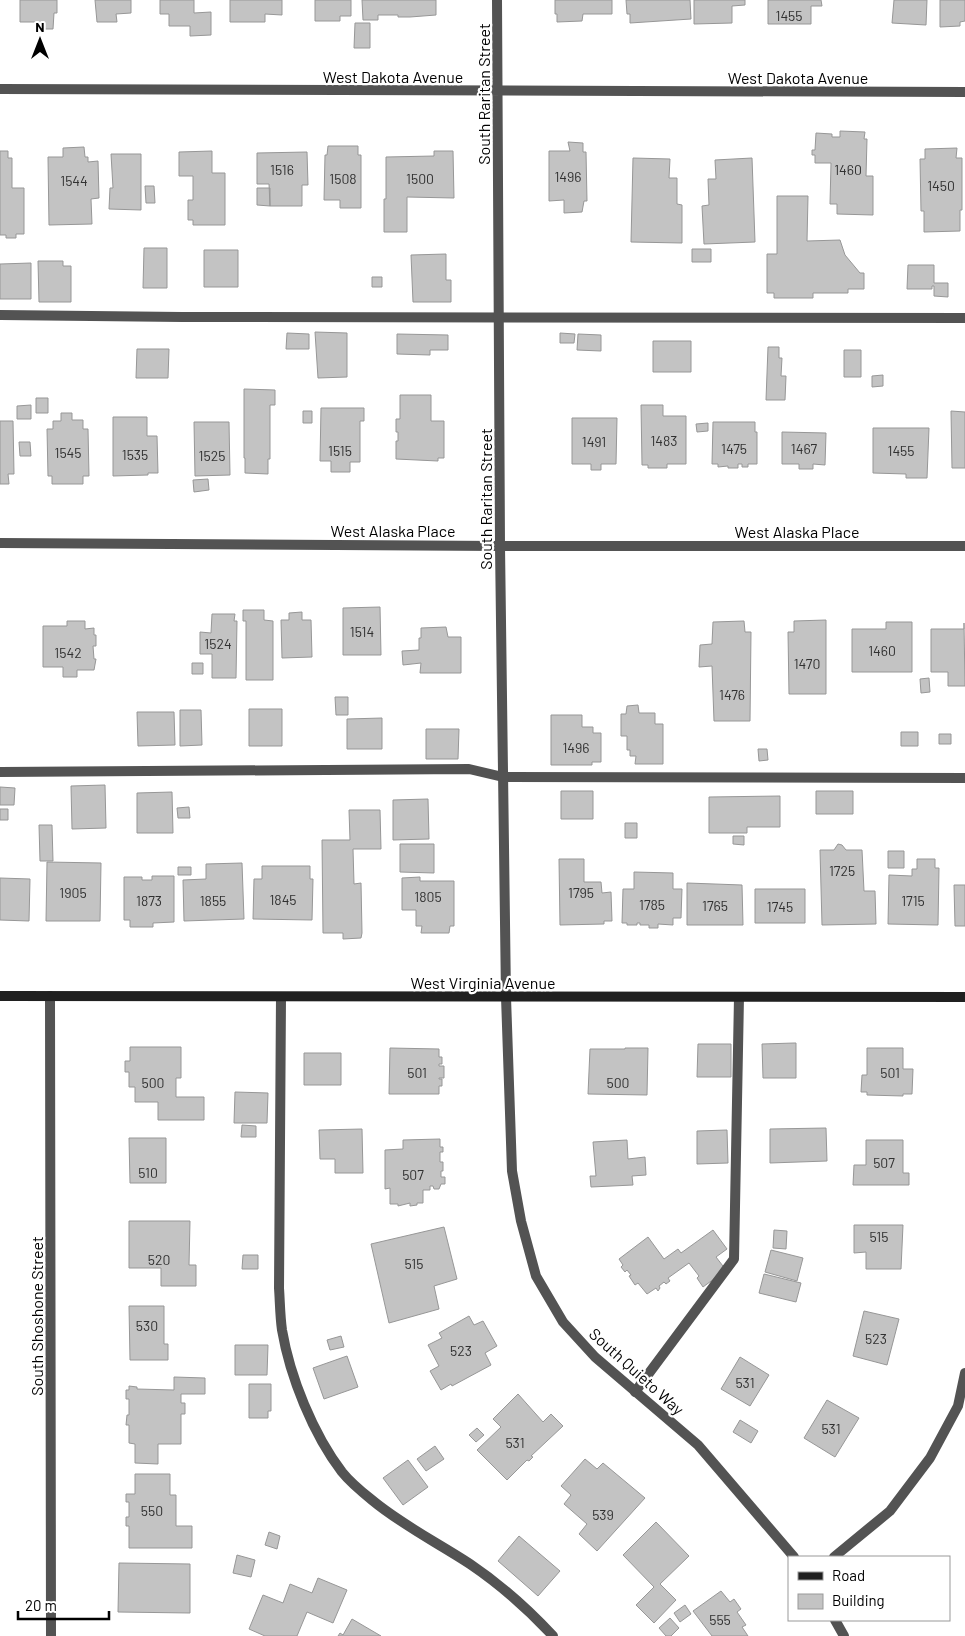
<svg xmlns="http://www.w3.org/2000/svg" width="965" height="1636" font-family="Barlow,sans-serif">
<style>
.building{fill:#c3c3c3;stroke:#979797}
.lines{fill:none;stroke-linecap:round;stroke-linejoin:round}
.lane{stroke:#535353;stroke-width:10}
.street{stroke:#535353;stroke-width:10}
.secondary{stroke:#202020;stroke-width:10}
.labels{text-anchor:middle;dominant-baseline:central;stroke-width:4.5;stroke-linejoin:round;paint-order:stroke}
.number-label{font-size:14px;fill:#313131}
.street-label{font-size:16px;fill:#000;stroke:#fff}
</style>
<rect width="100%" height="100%" fill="#fff"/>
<path class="building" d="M20,0h37v13h-3l-1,16h-14v-7h-19z
M95,0h36v13l-15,1 1,8h-20z
M160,0h34v13l17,-1v23l-21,1v-10h-21v-12h-9z
M230,0h52v15l-17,-1v8h-35z
M315,0h36v16h-11v5h-25z
M362,0h74v15l-26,2h-12v-2h-20v5h-15z
M555,0h57v14h-29l-1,7 -25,1v-8h-2z
M626,0h64l1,19 -61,4v-9h-3z
M694,0h51v5l-13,1v17l-38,1z
M768,0h53l1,6h-11v18h-43z
M894,0h33l-1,25 -34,-2z
M940,0h25v21l-5,1v4l-20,1z
M355,23h15v25h-16z
M840,131l25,1 -1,7h3l-1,37h7v39l-36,-1v-10h-7l1,-41h-16v-8h-3v-5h3l1,-17 16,1v3h8z
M568,142l15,1v9h3l1,49h-3l-2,11 -18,1v-13l-15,1v-50h21z
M328,146h30v9h3v53h-21v-8h-16l1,-45h2z
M84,147l1,10h3v5l10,-1 1,37 -8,1 1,25 -43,1 -1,-68h15v-9z
M957,148l-1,10h6v52h-2v21l-36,1v-21h-3l-1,-52h5v-10z
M0,151h8v7h4v30h12v46h-8v4h-10v-3h-6z
M212,151v22h13v52h-32v-5h-5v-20h5v-24h-14v-24z
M434,151h19l1,47 -47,-1v35h-23v-33h2v-42l48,-1z
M307,152l1,33h-6v21h-32l-1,-22h-12v-31z
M111,154h30v56l-32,-1 1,-21h3z
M633,158l37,1 -1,19h8v26l5,1v38l-51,-1z
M752,158l3,84 -51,2 -2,-38 7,-1 -1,-26h8l-1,-19z
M145,186h9l1,17h-9z
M257,188h13v18l-13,-1z
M777,196h31l-1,45 33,-1 5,15 15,18h4v16h-16v4h-35v5h-39v-5h-7v-39h10z
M144,248h23v40h-24z
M692,249h19v13h-19z
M204,250h34v37h-34z
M446,254v26h5v22h-38l-2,-47z
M38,261h25v5h8v36h-32z
M31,263v36h-31v-35z
M908,265h26v18h14v14l-14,-1v-10h-2v3h-25z
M372,277h10v10h-10z
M315,332l32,1v44l-29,1z
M287,333l22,1v15h-23z
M560,333l15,1 -1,9h-14z
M397,334l51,1v15h-18v5l-33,-1z
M578,334l23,1v16l-24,-1z
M653,341h38v31h-38z
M768,347h11v11h3l-1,18h5l-1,24h-19z
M137,349h32l-1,29h-32z
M844,350h17v27h-17z
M883,375v11l-11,1v-11z
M244,389l31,1v15h-5v54h-2v15l-23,-1v-15h-1z
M400,395h31v26h13v37h-6v3l-42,-2v-18h2v-9h-2v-13h4z
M36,398h12v15h-12z
M31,405v14h-14v-13z
M641,405h22v11h23v48h-19v4h-19v-3h-6z
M321,408h43v13h-4v41h-10v10h-19v-11h-11z
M303,411h9v12h-9z
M951,411l14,1v56h-13z
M61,413h11v7h11v9h5l1,47h-6v8h-31v-8h-4l-1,-47h6v-8h8z
M113,417h34v19h10l1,37h-10v2l-35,1z
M572,418h45l-1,46h-15v6h-10v-6h-19z
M0,421h13l1,53h-6l1,10h-9z
M194,422h35l1,53 -35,1z
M713,422h42v10h2v32h-9v3h-6v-3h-4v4h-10v-2l-10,1v-3h-6z
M708,423v8l-11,1 -1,-8z
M873,428h56l-2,50h-21v-4l-33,-1z
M782,432l44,1 -1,32 -12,-1v5h-14v-5h-17z
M19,442h11l1,14h-11z
M208,479l1,11 -15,2 -1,-12z
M380,607l1,48h-38v-47z
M243,610h21v10l9,1v59h-27v-59h-3z
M302,612v8h9l1,37 -30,1 -1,-38h8v-7z
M212,614h23l-1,7h3l-1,57h-24v-24h-12v-22l11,1z
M826,620v74h-37l-1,-62h6v-11z
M67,621h18v8l9,-1v7h2v11h-3l1,13h2l-2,11h-17v7h-14v-10h-20v-41h24z
M744,621l1,11h6l-1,89h-36l-2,-55 -13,1 1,-22 12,-1 1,-22z
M886,622h26v50h-60v-43h34z
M964,623l1,63h-17v-14h-17v-43h33z
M446,627l2,10h13v36h-41l1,-10 -18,2 -1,-14 17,-1v-12h2v-10z
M192,663h11v11h-11z
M929,678l1,14 -9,1 -1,-14z
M335,697h13v18h-12z
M638,705l1,8h16v11h8v40h-28l1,-8h-6v-6h-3v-14h-6v-22h5l1,-8z
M249,709h33v37h-33z
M180,710h21l1,35 -22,1z
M137,712h37l1,33 -37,1z
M551,715h31v12h11v6h8v29h-9v3h-41z
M382,718v31h-35v-30z
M426,729h33l-1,30h-32z
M901,732h17v14h-17z
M939,734h12v10h-12z
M758,749h9l1,11 -9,1z
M105,785l1,43 -34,1 -1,-43z
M0,787l15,1 -1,17h-14z
M561,791h32v28h-32z
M816,791h37v23h-37z
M172,792l1,41h-36v-40z
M780,796v31h-33v6h-38v-36z
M428,799l1,40 -36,1v-40z
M189,807l1,11h-12l-1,-10z
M0,809h8v11h-8z
M349,810h31l1,39h-28l1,35 7,-1 1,50 -1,5 -18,1v-6h-20l-1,-93h28z
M625,823h12v15h-12z
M39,825h13l1,36h-13z
M733,836h11v9l-11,-1z
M400,844h34v29l-34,-1z
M838,844l4,1 4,5h16l2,41h11l1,33 -54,1 -2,-75h14z
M888,851h16v17h-16z
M559,859h25v23h17l1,11 9,-1 1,29h-8v3l-44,1z
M917,859h18v9h4l-1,57 -50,-1 1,-49 23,1v-7h5z
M47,862l54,1 -1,58h-54z
M242,863l2,56 -60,2 -1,-41 23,-1v-15z
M262,866h48v13h3l-1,41 -59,-1 1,-40h8z
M178,867h13v8h-13z
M634,872l39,1v16h9l-1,29h-8v7l-15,-1v4h-9v-3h-9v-2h-3v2h-10v-2h-5l1,-34h11z
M152,876h22v46l-21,1v4h-23v-7h-6v-43h18v3h10z
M420,877v4h34v45h-4l-1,7h-28l1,-7h-6v-16h-14v-32z
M0,878l30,1 -1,42 -29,-1z
M687,883l55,2 1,40h-56z
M954,885h11v41h-10z
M755,889h50v34h-50z
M794,1043h2v35h-33l-1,-34z
M698,1044h33v33h-34z
M130,1047h51v31h-5v19h28v23h-46v-18h-23v-15h-6v-15h-4v-11h5z
M390,1048l49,1v8h3v7h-3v2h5v12h-5v1h3v7h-3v8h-50z
M625,1048h23l-1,47 -59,-1 2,-45h35z
M867,1048h36v21h10l-1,25h-9v2l-36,-1v-3h-6l1,-17h5z
M304,1053h37v32h-37z
M235,1092l33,1 -1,30h-33z
M242,1125l14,1v11h-15z
M826,1128l1,33 -57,2v-34z
M362,1129l1,44h-28v-14h-15l-1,-29z
M727,1130l1,33 -31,1v-33z
M129,1138h37v45h-36z
M440,1139v8h3v5h-3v10h3v9h-2v6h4v7h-4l-2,5h-5l-1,-3h-3v4h-7v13h-6v2l-7,1v-3l-12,3v-2h-8v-16l-5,1v-39l18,-1v-9z
M627,1140l1,19 17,-2 1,18 -14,1 1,9 -42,2 -1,-11h6l-3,-34z
M866,1140h37v33h6v12h-56l1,-20h12z
M129,1221h61l-1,44h7v21h-35v-18h-32z
M854,1225h49l-2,44h-35v-17l-12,1z
M444,1227l13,52 -23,7 5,23 -50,14 -18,-79z
M713,1230l14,19 -11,8 10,13 -23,17 -6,-9 2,-2 -10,-13 -21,15 2,3 -4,3 -2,-2 -5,4 1,2 -2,3 -2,-3 -9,6 -9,-11 -3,2 -6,-9 2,-1 -4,-5 -2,2 -4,-5 2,-2 -4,-6 29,-22 16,22 14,-10 3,4z
M774,1230l13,1 -1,18 -13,-1z
M771,1250l32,8 -6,23 -32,-9z
M243,1255h15v14h-16z
M764,1274l37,9 -5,19 -37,-9z
M129,1306h35v38h4v16h-38z
M864,1311l35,8 -12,46 -34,-9z
M469,1316l5,9 9,-4 14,25 -12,7 6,12 -39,21 -1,-2 -10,6 -11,-19 9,-5 -11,-21 14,-7 -3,-5z
M341,1336l3,11 -14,3 -3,-10z
M235,1345h33l-1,30h-32z
M347,1356l11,31 -34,12 -11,-31z
M740,1357l29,18 -19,31 -29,-17z
M174,1377l31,1v16h-24v9h4v11h-4v30h-23v20l-23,-1v-19l-6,-1v-18h-3l1,-10h2v-16h-3v-9h3v-4l8,1v2l37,1z
M249,1384h22v27h-3v7h-19z
M518,1394l25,28 8,-8 12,12 -32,30 2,1 -4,4 -2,-1 -20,20 -30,-30 24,-23 -8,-8z
M827,1400l32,18 -24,39 -31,-19z
M740,1420l18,11 -7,12 -18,-11z
M477,1428l7,7 -8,7 -7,-7z
M435,1446l9,13 -18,12 -9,-12z
M585,1459l12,10 6,-6 42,35 -48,53 -18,-17 8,-10 -23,-20 7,-9 -10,-9z
M408,1460l20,27 -25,18 -20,-27z
M135,1474h35v21h6v31h16v22h-63v-22h-3v-9h3v-15h-3v-8h9z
M656,1522l33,34 -29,28 16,16 -22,23 -18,-18 18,-18 -31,-32z
M269,1532l11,4 -3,13 -12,-4z
M519,1536l41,35 -22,25 -40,-35z
M237,1555l18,5 -4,17 -18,-4z
M119,1563l71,1v49l-72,-1z
M318,1578l29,12 -14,33 -26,-11 -10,24h-32l-16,-7 14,-34 20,8 7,-19 22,9z
M721,1591l9,11 4,-3 7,10 -4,3 9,13 -4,2 6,9h-36l-19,-25z
M685,1605l6,9 -11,8 -6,-9z
M670,1618l9,10 -8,8h-5l-7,-8z
M352,1619l29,17h-43l2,-3 3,2z"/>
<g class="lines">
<path class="lane" d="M0,315l182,2 783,1
M0,772l469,-3 34,8 462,1
M281,997l-2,291c1,14 1,28 3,42 8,47 31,104 60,142 8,10 20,20 30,28 30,25 66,43 98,64 31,21 58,45 83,72
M635,1392l99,-133 5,-262"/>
<path class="street" d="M497,0l3,546 6,451 6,174 9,50 15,55 27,46 32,35 103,88 96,112
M0,89l965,3
M0,543l500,3h465
M50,996l1,640
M834,1557l56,-46 40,-53 28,-52 7,-33
M835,1620l9,16"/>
<path class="secondary" d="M0,996l965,1"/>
</g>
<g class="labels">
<g class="number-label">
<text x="789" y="15">1455</text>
<text x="282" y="169">1516</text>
<text x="848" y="169">1460</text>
<text x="568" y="176">1496</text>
<text x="343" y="178">1508</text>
<text x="420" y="178">1500</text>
<text x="74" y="180">1544</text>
<text x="941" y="185">1450</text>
<text x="664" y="440">1483</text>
<text x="594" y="441">1491</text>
<text x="734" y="448">1475</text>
<text x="804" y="448">1467</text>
<text x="340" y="450">1515</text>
<text x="901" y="450">1455</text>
<text x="68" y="452">1545</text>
<text x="135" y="454">1535</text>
<text x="212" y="455">1525</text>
<text x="362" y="631">1514</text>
<text x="218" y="643">1524</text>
<text x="882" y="650">1460</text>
<text x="68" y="652">1542</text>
<text x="807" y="663">1470</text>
<text x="732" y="694">1476</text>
<text x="576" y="747">1496</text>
<text x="842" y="870">1725</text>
<text x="73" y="892">1905</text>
<text x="581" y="892">1795</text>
<text x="428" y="896">1805</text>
<text x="283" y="899">1845</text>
<text x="149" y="900">1873</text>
<text x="213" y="900">1855</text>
<text x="913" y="900">1715</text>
<text x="652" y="904">1785</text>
<text x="715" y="905">1765</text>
<text x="780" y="906">1745</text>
<text x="417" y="1072">501</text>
<text x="890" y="1072">501</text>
<text x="153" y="1082">500</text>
<text x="618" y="1082">500</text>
<text x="884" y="1162">507</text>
<text x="148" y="1172">510</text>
<text x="413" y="1174">507</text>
<text x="879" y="1236">515</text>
<text x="159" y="1259">520</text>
<text x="414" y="1263">515</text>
<text x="147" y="1325">530</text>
<text x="876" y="1338">523</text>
<text x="461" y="1350">523</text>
<text x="745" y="1382">531</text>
<text x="831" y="1428">531</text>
<text x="515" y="1442">531</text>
<text x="152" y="1510">550</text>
<text x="603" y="1514">539</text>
<text x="720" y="1619">555</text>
</g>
<g class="street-label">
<text x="393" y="76">West Dakota Avenue</text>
<text x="798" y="77">West Dakota Avenue</text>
<text transform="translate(483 94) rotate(-90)">South Raritan Street</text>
<text transform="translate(485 499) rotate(-90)">South Raritan Street</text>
<text x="393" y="530">West Alaska Place</text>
<text x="797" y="531">West Alaska Place</text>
<text x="483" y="982">West Virginia Avenue</text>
<text transform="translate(36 1316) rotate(-90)">South Shoshone Street</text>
<text transform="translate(637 1371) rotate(42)">South Quieto Way</text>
</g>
</g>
<rect x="788" y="1556" width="162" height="65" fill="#ffffff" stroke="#999999"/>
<rect x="798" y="1572" width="25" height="8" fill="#202020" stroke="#999999"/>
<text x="832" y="1581" font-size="15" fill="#000000">Road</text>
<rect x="798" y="1594" width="25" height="15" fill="#c3c3c3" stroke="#999999"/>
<text x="832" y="1606" font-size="15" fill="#000000">Building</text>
<g transform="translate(40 40)" stroke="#ffffff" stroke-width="4" paint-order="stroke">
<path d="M0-4L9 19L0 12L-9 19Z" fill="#000000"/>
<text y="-8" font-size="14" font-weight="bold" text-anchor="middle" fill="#000000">N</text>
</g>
<path d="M18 1611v8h91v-8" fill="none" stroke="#000000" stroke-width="2.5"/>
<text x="25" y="1611" font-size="15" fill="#000000" stroke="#ffffff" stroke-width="4" paint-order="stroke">20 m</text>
</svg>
